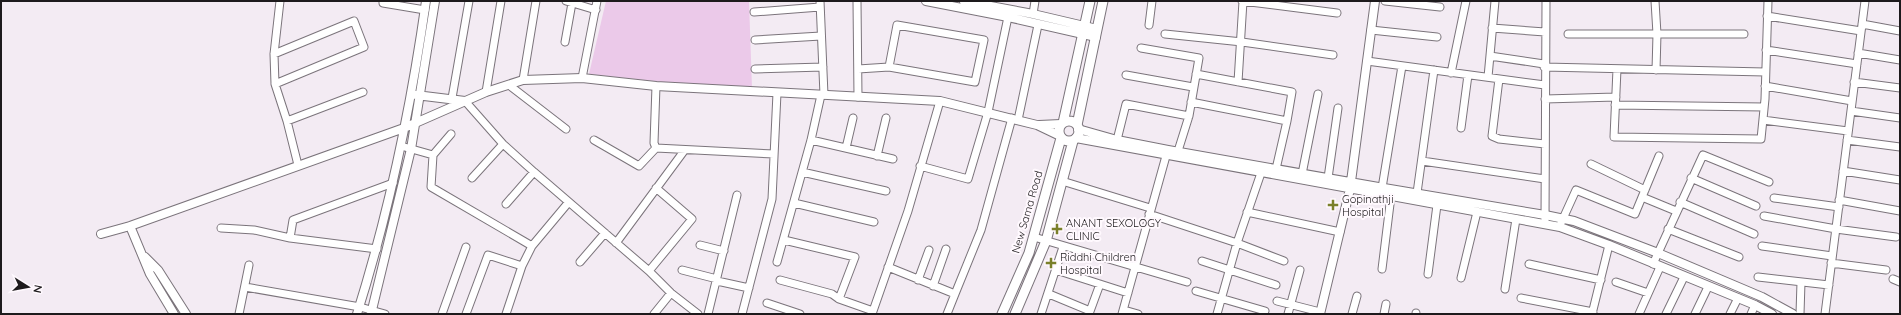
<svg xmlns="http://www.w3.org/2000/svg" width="1901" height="315" font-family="Quicksand,sans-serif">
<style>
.green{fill:#ebc9e9}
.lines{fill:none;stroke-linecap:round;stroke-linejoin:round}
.minor-casing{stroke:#7b747b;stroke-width:9}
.tertiary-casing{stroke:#7b747b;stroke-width:10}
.secondary-casing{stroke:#7b747b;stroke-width:11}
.minor{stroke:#fff;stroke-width:7}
.tertiary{stroke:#fff;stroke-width:8}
.secondary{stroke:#fff;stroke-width:9}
.poi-dot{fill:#7a802a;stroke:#fff9fe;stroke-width:1.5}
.labels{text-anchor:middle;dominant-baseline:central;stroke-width:4;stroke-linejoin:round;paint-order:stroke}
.poi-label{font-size:11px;fill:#1d1a1c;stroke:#fff9fe;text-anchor:start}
.street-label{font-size:11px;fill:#1d1a1c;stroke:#fff9fe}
</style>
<rect width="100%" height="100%" fill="#f3ebf3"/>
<path class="green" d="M606,1h143l3,87 -81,-5 -82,-9z"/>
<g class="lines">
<g class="minor-casing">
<path id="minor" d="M280,1l-6,53 1,30 12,37 11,44
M383,1v2l42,7
M566,1l30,9
M820,1l4,94
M857,1l1,96
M1242,1l95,12
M1385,1l55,6
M1655,1l2,33 -1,36
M754,12l66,-5
M1033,14l2,-13
M1767,16l94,15
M1862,24l38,7
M1149,25l3,-24
M1492,28l53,4
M1371,30l66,7
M1165,34l77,8 91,13
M1568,34h176
M755,40l66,-4
M565,42l7,-39
M1141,48l58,10 -10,58 -11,35
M1766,50l91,14
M1858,53l42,7
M274,54l80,-33 10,26 -89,37
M1490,56l54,8
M1367,61l178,24
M1544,67l221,5
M755,69l68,-2
M858,69l31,-2 86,15 9,-42 -87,-15 -8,42
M1617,69l-3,68 147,2 4,-40 3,-98
M1451,73l15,-72
M1196,74l96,18 -5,29 -11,48
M1126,75l67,12
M1488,77l7,-76
M582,78l15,-77
M1499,79l-7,57 7,3 46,5
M523,80l13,-79
M1238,82l5,-81
M1854,82l46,6
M509,85l57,44
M656,86l-2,57 2,5 118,6
M1765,86l87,15
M486,92l15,-91
M452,98l17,-97
M1545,99l71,-2
M465,101l38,43 31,28 115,99 22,22 27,21
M1191,102l96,19
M1615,105l149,2
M1851,111l49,7
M1018,120l20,-95
M1763,120l85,11
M287,121l76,-29
M1461,128l7,-53
M594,140l45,26 17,-18
M811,140l82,19
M1117,140l9,-36 63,12
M1847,140l53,7
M401,146l32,9 -2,32 101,59
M846,148l7,-30
M433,155l18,-21
M877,156l9,-38
M1422,161l123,18
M1591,164l54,26
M920,166l48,13 20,-67 20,-95
M1843,171l57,9
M802,172l84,19
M1302,174l16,-80
M472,178l31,-34
M1328,178l10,-70
M1691,178l65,28
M1062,181l88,27
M1382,188l20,-122
M1417,193l17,-123
M1642,197l34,14
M1774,198l65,9
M1839,200l61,11
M1680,202l74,32
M794,203l80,19
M506,204l28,-32
M1247,212l93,20
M1149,214l88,29 47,18
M1764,216l72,13 60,8
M1545,221l1,-220
M1561,223l15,-33 59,24 24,-58
M221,228l33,2 36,8 87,11
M1668,229l71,28
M1034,237l153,45
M290,238l3,-18 100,-37
M784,240l71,17 -16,42
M616,243l68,-92
M700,245l24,6
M1762,246l70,10
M1202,261l74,24
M580,262l25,-29
M777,262l34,-122 10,-45
M1831,263l55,7
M1529,264l72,16
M1653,264l50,-109 66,27
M888,267l67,27 26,-64 31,-112
M1382,269l9,-73
M682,270l35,9
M1056,270l72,23
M649,271l43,-52 -36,-31
M1428,274l9,-69
M1758,277l71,8
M1461,278l16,-66
M1893,279l7,3
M780,280l52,14 7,5 34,12
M918,280l11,-30
M717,281l32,7
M1616,282l32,11
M933,286l13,-37
M245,287l115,20 25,7
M1505,289l11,-70
M1196,291l69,20
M1049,294l41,17
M1521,298l72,14
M1277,301l43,11
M767,303l33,11
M1124,310l14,4
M239,314l10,-49
M442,314l24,-67
M466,314l22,-59 34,11
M506,314l16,-48 10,-20 36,-43
M654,314l17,-21
M708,314l29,-119
M742,314l30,-115 5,-106
M872,314l36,-103 32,-110
M947,314l8,-20
M1041,314l22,-67
M1089,314l11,-30
M1122,314l44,-158
M1217,314l20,-71 24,-70
M1288,314l12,-44
M1352,314l5,-18
M1384,314l2,-10
M1416,314v-1
M1592,314l17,-69
M1639,314l21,-47
M1666,314l18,-37
M1695,314l13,-27
M1730,314l8,-16
M1751,314l4,-9
M1800,314l1,-32
M1825,314l40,-313"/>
</g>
<g class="tertiary-casing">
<path id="tertiary" d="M926,1l82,16 88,20
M964,1l69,13 64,15
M416,95l49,6
M1039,125l22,-1
M1078,129l39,11 51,10 216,38 161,27 29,6 84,32 104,44 31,17
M1076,138l484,89 49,18 146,60 17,9
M130,226l20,48 24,40
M101,234l29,-8 274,-98 82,-36 37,-12 59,-2 74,8 284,15 97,24 23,11
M145,257l13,13 28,44
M357,314c32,-102 54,-207 69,-313
M371,314l40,-165 24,-148
M1320,314l30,-125 25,-188"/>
</g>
<g class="secondary-casing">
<path id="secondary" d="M1059 131a10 10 0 1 1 20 0a10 10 0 1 1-20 0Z
M1063,123l27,-122
M1077,125l26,-124
M1002,314l27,-61 32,-115
M1015,314l31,-73 27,-100"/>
</g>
<use href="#minor" class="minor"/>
<use href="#tertiary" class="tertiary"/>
<use href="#secondary" class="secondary"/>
</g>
<g class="poi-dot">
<path d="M1331 199h4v4h4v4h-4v4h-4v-4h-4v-4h4z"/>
<path d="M1055 223h4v4h4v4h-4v4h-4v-4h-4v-4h4z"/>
<path d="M1049 257h4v4h4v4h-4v4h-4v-4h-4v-4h4z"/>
</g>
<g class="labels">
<g class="poi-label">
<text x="1342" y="199">Gopinathji<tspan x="1342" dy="13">Hospital</tspan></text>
<text x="1066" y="223">ANANT SEXOLOGY<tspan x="1066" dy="13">CLINIC</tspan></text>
<text x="1060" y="257">Riddhi Children<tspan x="1060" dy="13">Hospital</tspan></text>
</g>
<g class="street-label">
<text transform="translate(1027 212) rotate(-74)">New Sama Road</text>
</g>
</g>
<rect width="1901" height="315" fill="none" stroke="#1d1a1c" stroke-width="4"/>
<g transform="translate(28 287) rotate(101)" stroke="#fff9fe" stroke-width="3" paint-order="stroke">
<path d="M0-3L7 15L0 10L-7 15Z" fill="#1d1a1c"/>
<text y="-6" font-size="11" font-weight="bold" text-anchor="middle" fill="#1d1a1c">N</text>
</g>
</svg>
